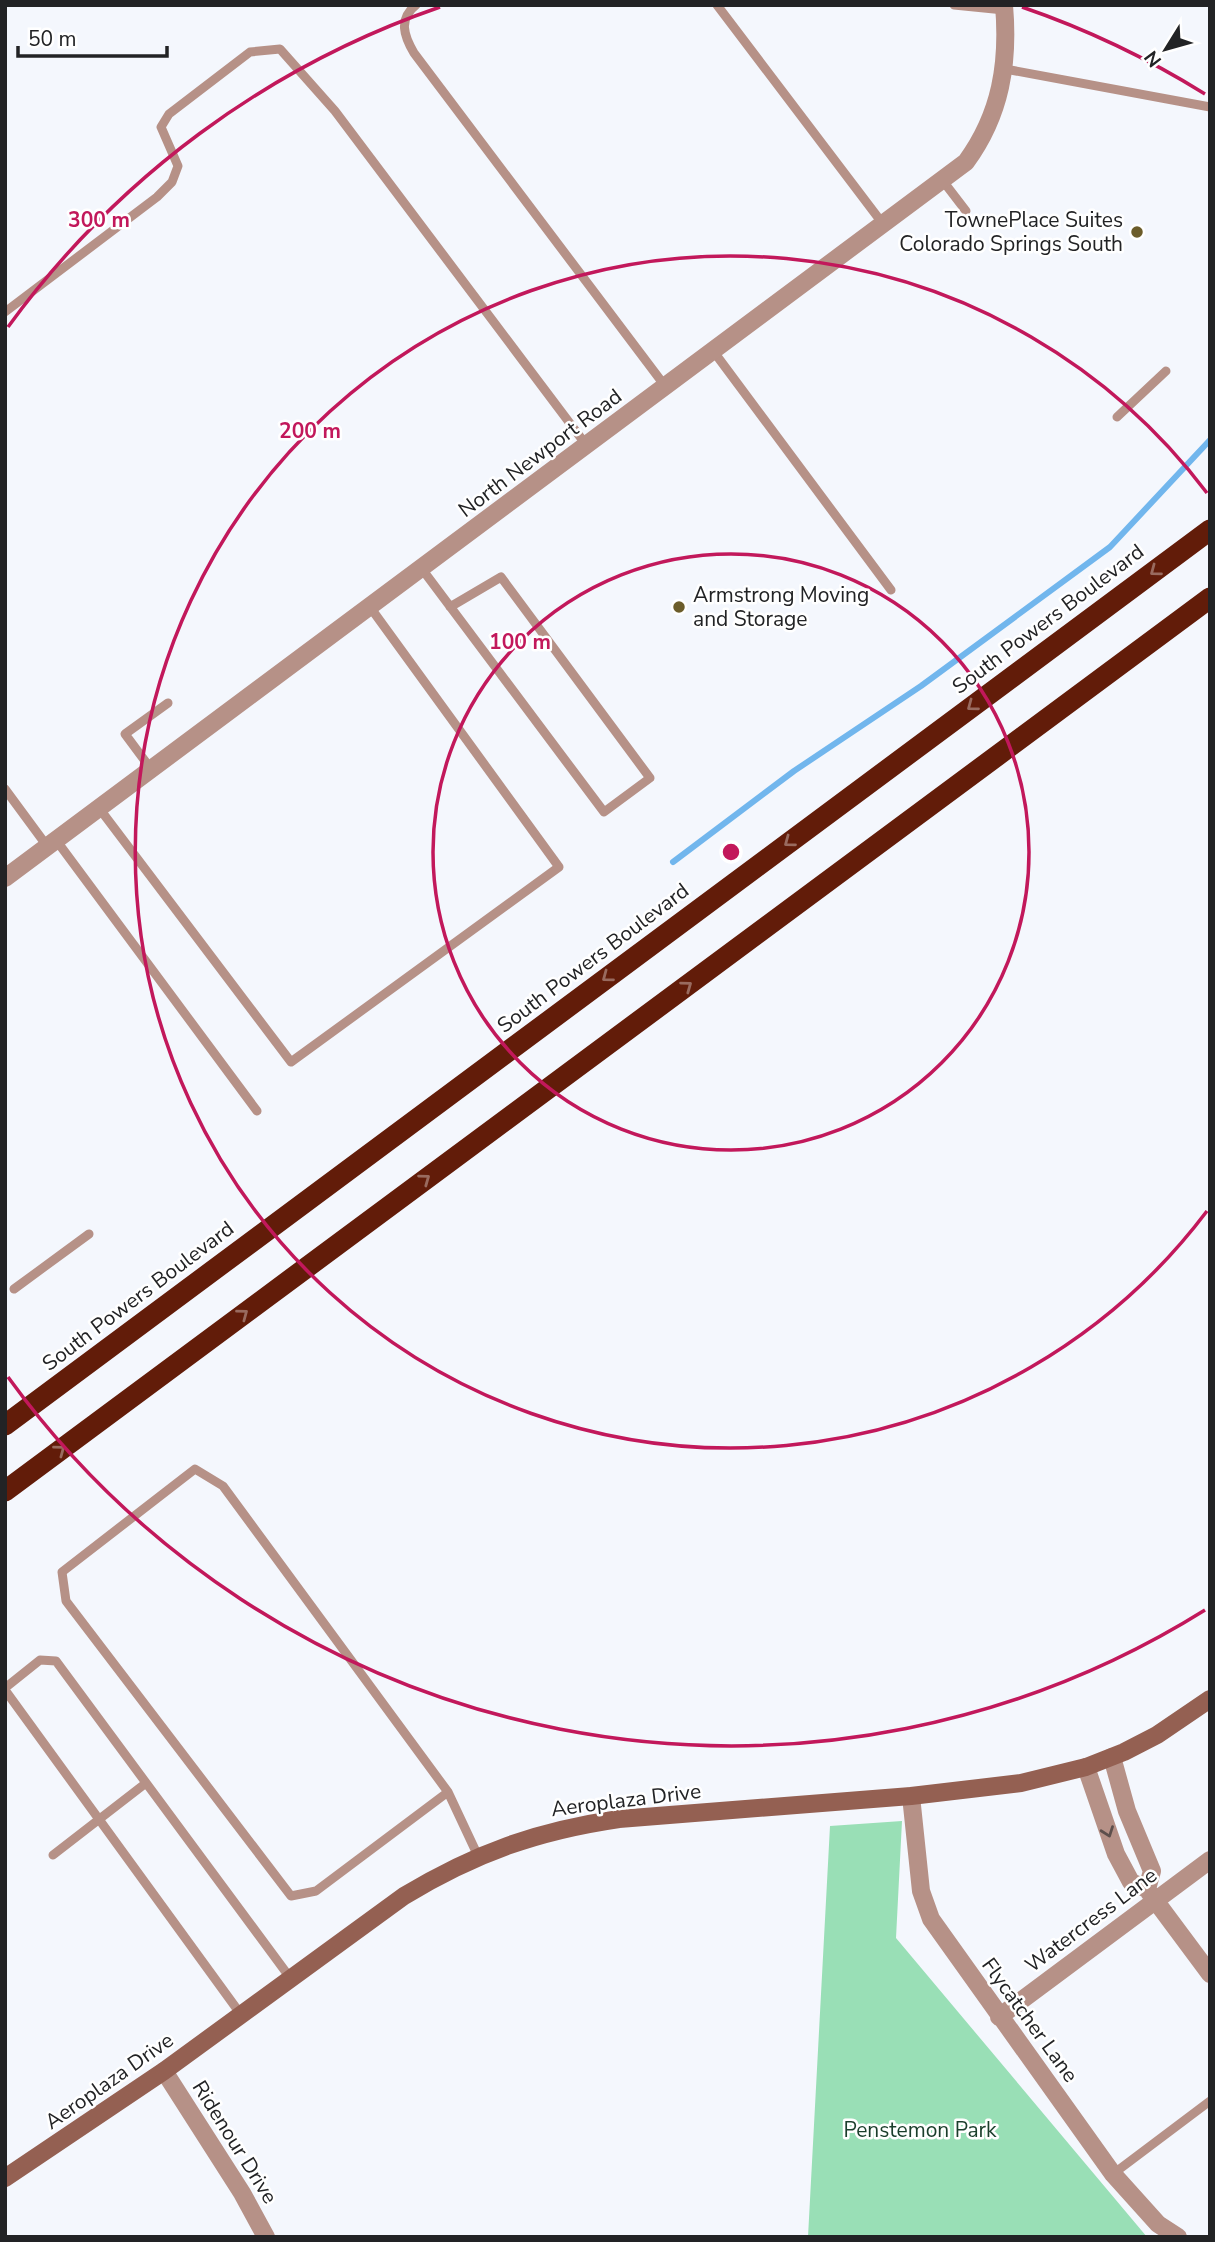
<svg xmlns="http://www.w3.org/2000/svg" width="1215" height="2242" font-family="'Nunito Sans',sans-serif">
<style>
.green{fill:#99dfb6}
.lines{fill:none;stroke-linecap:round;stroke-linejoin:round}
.stream{stroke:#71b6ed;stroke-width:6}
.lane{stroke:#b69187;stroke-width:9}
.street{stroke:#b69187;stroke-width:18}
.secondary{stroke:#946052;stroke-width:18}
.highway{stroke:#621c09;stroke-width:21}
.oneway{stroke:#996b5f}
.oneway2{stroke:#5d4f4c}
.ring{fill:none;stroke:#c2185b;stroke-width:3.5}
.poi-dot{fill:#6b5c2a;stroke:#fff;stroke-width:2.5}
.labels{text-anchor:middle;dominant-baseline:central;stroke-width:5;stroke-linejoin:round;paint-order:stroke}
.poi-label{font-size:21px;fill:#222325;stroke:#fff;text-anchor:end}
.street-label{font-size:21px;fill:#222325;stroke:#fff}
.park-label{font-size:21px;fill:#1a3e2b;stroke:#fff}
.centre{fill:#c2185b;stroke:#fff;stroke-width:3.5}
.ring-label{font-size:21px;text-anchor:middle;font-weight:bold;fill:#c2185b;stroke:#fff;stroke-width:5;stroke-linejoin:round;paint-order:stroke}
</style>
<rect width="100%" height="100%" fill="#f4f7fd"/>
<path class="green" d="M902,1821l-6,117 251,299h-339l22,-411z"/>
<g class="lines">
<path class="stream" d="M673,862l121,-91 127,-85 189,-139 100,-107"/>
<path class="lane" d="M416,5c-18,14 -12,31 -2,48l251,333
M717,5l166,219
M954,5l50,5
M1005,69l205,38
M943,181l23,30
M5,312l152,-115 15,-15 6,-16 -17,-39 8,-13 81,-62 30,-3 55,62 252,335
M714,352l177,238
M1117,417l49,-46
M422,569l182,243 46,-34 -149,-201 -51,30
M151,769l-26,-35 43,-31
M5,789l42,57
M99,808l192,254 268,-195 -189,-260
M56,840l201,271
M14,1289l75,-55
M5,1688l35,-28 16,1 235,318
M5,1690l237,326
M448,1792l-132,99 -25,5 -225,-295 -4,-29 133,-103 28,17 225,306 30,64
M53,1855l93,-72
M1113,2174l97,-73"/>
<path class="street" d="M5,878l961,-716c35,-48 43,-99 38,-157
M1086,1767l30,87 15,28 16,7 5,-18 -25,-60 -15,-54
M911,1796l10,95 10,28 182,255 45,50 20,13
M1149,1892l61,82
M999,2017l211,-157
M164,2071l78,122 24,44"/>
<path class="secondary" d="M5,2178l159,-107 240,-175c71,-43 133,-65 215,-77l292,-23 110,-13 65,-16 38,-15 33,-17 53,-36"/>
<path class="highway" d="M5,1425l1205,-895
M5,1491l1205,-893"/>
</g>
<defs><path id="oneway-chevron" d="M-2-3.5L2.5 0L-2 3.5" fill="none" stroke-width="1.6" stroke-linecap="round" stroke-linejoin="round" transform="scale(1.75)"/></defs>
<g class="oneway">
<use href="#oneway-chevron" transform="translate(1155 571) rotate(143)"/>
<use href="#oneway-chevron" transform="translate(972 706) rotate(143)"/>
<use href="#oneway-chevron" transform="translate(789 842) rotate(143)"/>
<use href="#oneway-chevron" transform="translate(607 977) rotate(143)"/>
<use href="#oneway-chevron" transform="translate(687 986) rotate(-36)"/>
<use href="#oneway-chevron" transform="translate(425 1179) rotate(-36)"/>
<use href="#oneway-chevron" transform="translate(243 1314) rotate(-37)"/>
<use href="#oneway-chevron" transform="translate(60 1450) rotate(-37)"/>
</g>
<use class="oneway2" href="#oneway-chevron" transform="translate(1108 1832) rotate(70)"/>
<g class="ring">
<circle cx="731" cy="852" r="298"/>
<path d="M1207 1211A596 596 0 1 1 1207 493"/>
<path d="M1205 1610A894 894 0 0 1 8 1377M8 327A894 894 0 0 1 440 7M1022 7A894 894 0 0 1 1205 94"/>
</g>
<g class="poi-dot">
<circle cx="1137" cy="232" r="7"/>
<circle cx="679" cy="607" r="7"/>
</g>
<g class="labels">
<g class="poi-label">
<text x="1123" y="220">TownePlace Suites<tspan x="1123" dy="24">Colorado Springs South</tspan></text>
<text x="693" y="595" text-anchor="start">Armstrong Moving<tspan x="693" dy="24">and Storage</tspan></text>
</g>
<g class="street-label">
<text transform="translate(540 453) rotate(-37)">North Newport Road</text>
<text transform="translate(1048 619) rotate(-37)">South Powers Boulevard</text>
<text transform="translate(593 958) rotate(-37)">South Powers Boulevard</text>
<text transform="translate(138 1296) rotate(-37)">South Powers Boulevard</text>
<text transform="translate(626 1800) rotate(-7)">Aeroplaza Drive</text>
<text transform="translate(1091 1920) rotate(-37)">Watercress Lane</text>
<text transform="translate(1030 2020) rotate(54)">Flycatcher Lane</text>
<text transform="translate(109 2081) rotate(-35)">Aeroplaza Drive</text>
<text transform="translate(235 2142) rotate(58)">Ridenour Drive</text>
</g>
<g class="park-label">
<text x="920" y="2130">Penstemon Park</text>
</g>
</g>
<circle cx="731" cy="852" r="10" class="centre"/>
<g class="ring-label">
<text x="99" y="227">300 m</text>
<text x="310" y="438">200 m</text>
<text x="520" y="649">100 m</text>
</g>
<rect width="1215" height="2242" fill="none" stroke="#222325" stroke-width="14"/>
<g transform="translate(1166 49) rotate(233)" stroke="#ffffff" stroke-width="5" paint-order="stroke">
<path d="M0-5L12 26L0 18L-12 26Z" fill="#222325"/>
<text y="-10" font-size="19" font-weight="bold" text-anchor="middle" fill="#222325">N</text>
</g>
<path d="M18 46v10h149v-10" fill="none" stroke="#222325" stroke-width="3.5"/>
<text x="28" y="46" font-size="21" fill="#222325" stroke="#ffffff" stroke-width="5" paint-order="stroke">50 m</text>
</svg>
